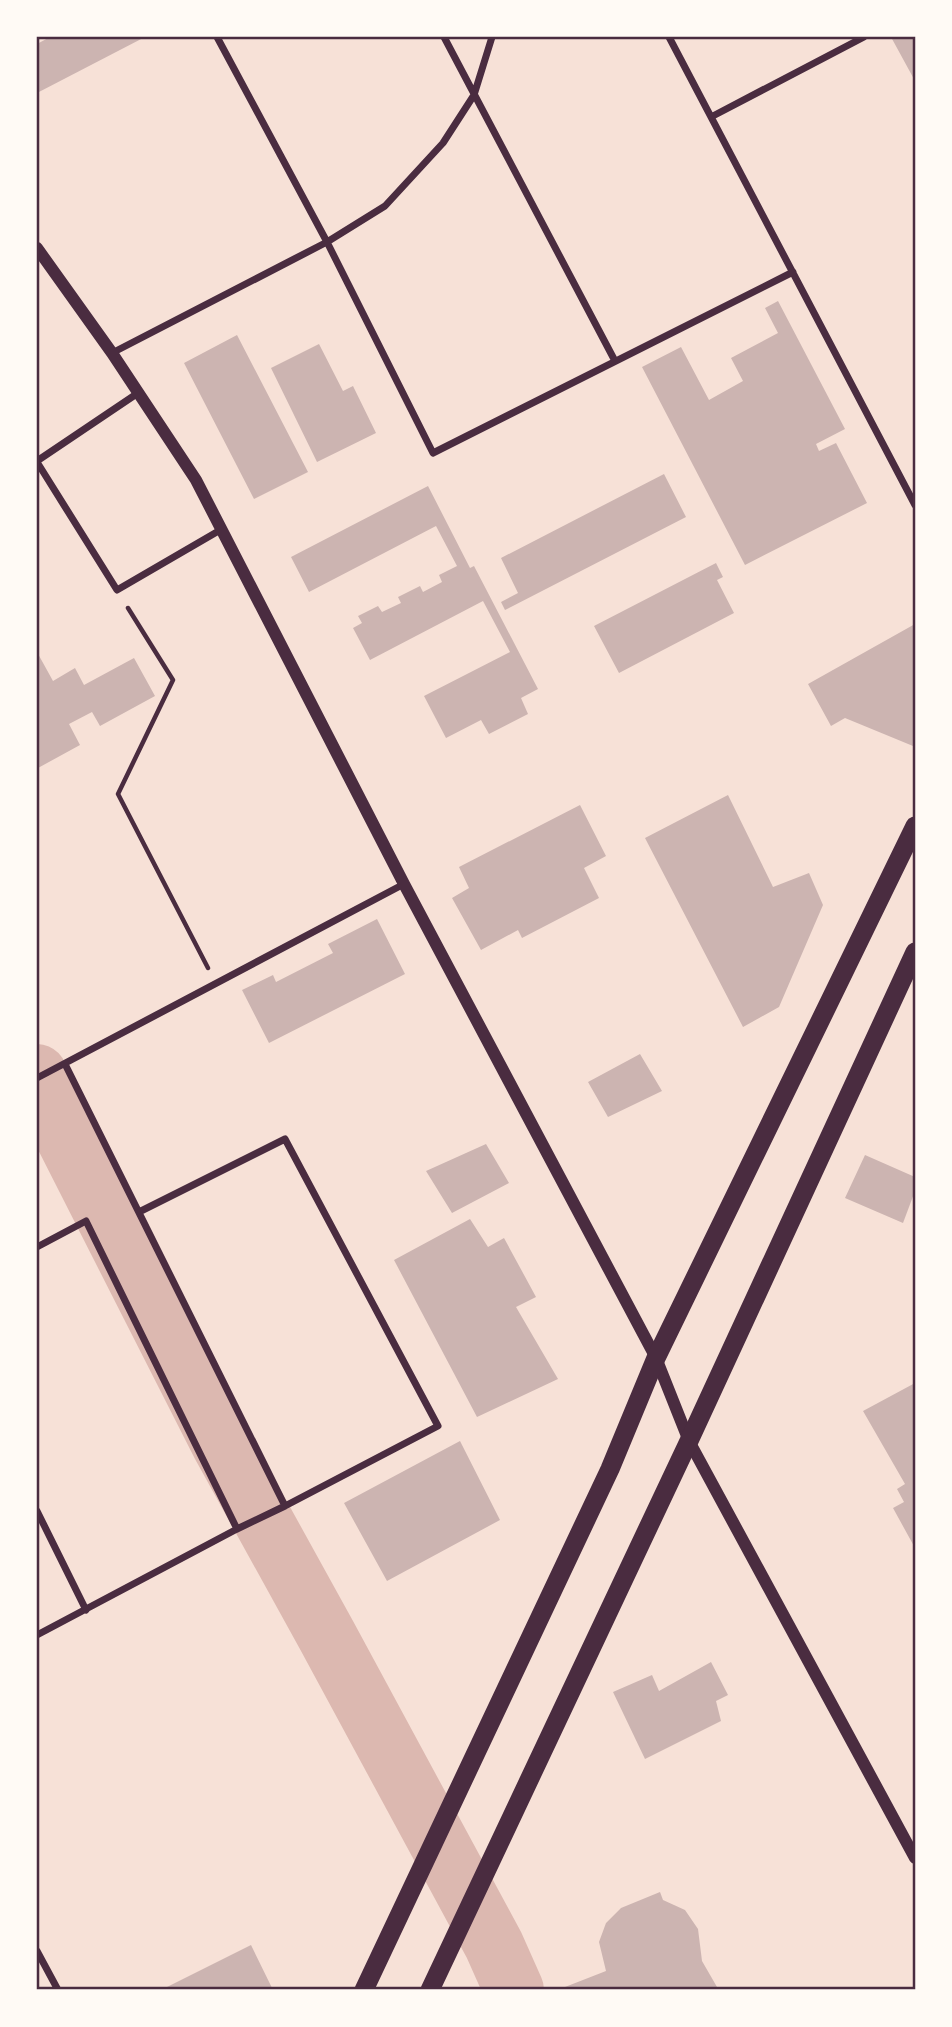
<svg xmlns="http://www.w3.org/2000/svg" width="952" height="2027" font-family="Bitter,serif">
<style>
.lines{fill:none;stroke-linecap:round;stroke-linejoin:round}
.river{stroke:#dcb8b0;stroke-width:60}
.building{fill:#ccb4b1}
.path{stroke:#4a2c40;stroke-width:4.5}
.minor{stroke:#4a2c40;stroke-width:7}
.tertiary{stroke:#4a2c40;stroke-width:12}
.trunk{stroke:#4a2c40;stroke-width:19}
.neatline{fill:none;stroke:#4a2c40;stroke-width:2.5}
</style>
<rect width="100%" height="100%" fill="#f7e1d7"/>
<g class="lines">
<path class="river" d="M37,1074l14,35 170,335 106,192 167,309 20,45"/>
</g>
<path class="building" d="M50,37h95l-108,56v-49z
M891,37h24v44z
M778,301l67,128 -29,15 3,7 17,-8 31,60 -122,62 -103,-198 39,-20 28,53 34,-19 -12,-23 47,-25 -13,-25z
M237,335l71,137 -54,27 -70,-136z
M319,344l24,47 10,-5 23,47 -59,29 -46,-94z
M664,474l22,43 -181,93 -4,-8 17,-9 -17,-35z
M428,486l42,82 4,-2 64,123 -17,9 7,16 -39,20 -8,-14 -35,18 -22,-42 86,-44 -27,-51 -113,59 -17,-32 9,-5 -4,-7 20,-10 4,6 19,-9 -3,-6 22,-11 3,6 19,-10 -3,-7 18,-9 -21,-40 -127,66 -18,-35z
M716,563l7,14 -6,3 17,33 -115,60 -25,-47z
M915,624v118l-2,4 -68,-28 -14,8 -23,-42z
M37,652l16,29 22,-13 9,17 50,-27 21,38 -55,30 -8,-14 -23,12 11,21 -42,23z
M728,795l45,92 36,-14 14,32 -44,102 -36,20 -98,-189z
M580,805l26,51 -22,12 15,30 -77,40 -4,-8 -37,20 -29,-52 17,-10 -10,-21z
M377,919l28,55 -136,69 -27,-53 31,-15 3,7 57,-29 -5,-9z
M640,1054l22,37 -54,26 -20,-35z
M486,1144l23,39 -57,30 -26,-42z
M865,1155l50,22v14l-12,32 -58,-25z
M470,1219l18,28 16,-9 32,59 -20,10 42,72 -81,38 -83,-157z
M915,1383v165l-22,-40 11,-6 -7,-13 8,-5 -42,-73z
M460,1441l40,79 -113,61 -43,-78z
M711,1662l17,33 -12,6 5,20 -76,38 -32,-67 39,-17 7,16z
M660,1892l3,8 22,10 13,19 4,32 15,26 -7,3h-143l-2,-3 41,-16 -7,-29 7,-19 15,-15z
M251,1945l22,45h-112z"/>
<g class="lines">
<path class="path" d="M128,608l45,72 -55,114 90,174"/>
<path class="minor" d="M217,37l110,205 106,211 360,-181
M444,37l171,324
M669,37l246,468
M711,117l153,-80
M112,353l215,-111 58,-36 58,-63 31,-48 18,-58
M37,461l101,-68
M37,462l80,128 105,-61
M37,1078l367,-194
M139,1212l146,-73 153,287 -153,80
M37,1247l49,-26 151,308
M37,1511l49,99
M37,1635l200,-106 48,-23 -220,-442
M37,1951l21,39"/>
<path class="tertiary" d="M37,248l75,105 84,127 208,404 252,474 33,83 226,417"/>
<path class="trunk" d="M364,1990l246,-521 46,-111 259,-532
M430,1990l259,-549 226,-489"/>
</g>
<rect width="952" height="2027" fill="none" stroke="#fffaf5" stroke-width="77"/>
<rect x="38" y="38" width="876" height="1950" class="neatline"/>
</svg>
